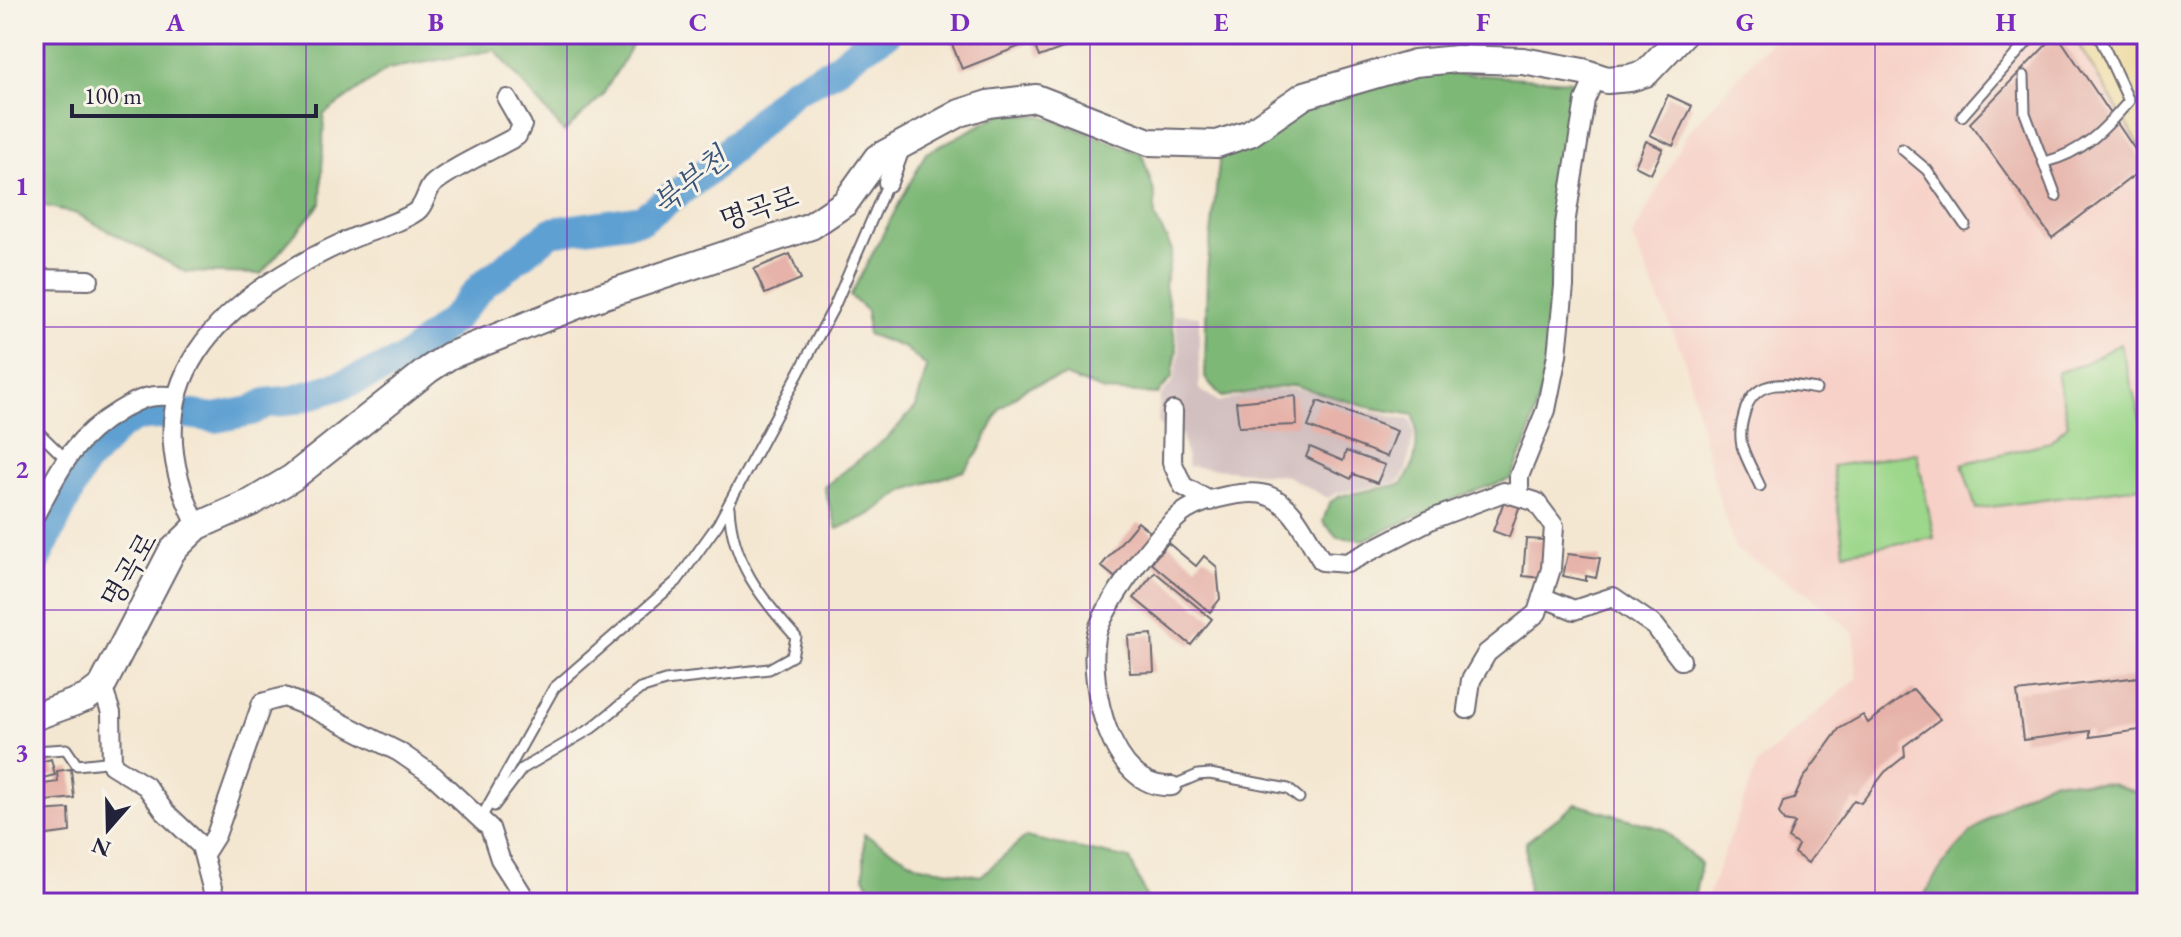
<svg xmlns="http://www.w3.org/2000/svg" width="2181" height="937" font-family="'EB Garamond','Noto Serif KR',serif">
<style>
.built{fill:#f7d1c7}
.industrial{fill:#d2bfc0}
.green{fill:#9dd78b;stroke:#607c63;stroke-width:2}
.forest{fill:#7eb877;stroke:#506d59;stroke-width:2}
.sand{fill:#eeda9e;stroke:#887e6c;stroke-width:2}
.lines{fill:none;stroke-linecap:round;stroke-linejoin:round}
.river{stroke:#5fa0d2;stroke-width:30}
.building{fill:#e6b2a9}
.lane-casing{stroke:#6c6770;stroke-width:13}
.street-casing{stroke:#6c6770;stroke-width:22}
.secondary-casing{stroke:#6c6770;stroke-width:30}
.lane{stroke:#fff;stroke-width:9}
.street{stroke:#fff;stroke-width:18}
.secondary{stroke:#fff;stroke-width:26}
.grid{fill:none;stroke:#7b2cbf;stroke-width:2;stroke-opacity:0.55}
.labels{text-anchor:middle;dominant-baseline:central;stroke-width:6;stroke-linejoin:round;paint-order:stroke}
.street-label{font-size:28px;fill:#22223b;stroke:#f7f3e8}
.water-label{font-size:30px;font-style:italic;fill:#3a5477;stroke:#f7f3e8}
.neatline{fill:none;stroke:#7b2cbf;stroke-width:3}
.grid-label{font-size:26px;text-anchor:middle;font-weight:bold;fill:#7b2cbf}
</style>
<rect width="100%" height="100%" fill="#f7f3e8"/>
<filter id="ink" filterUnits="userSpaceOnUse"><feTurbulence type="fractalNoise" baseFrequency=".0125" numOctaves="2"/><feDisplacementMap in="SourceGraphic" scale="16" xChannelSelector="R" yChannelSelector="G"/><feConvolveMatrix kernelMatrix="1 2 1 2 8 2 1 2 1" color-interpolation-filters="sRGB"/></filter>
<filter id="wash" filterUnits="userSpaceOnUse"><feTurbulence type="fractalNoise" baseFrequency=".006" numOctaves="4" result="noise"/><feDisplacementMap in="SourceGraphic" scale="32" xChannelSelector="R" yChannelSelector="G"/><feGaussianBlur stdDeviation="1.8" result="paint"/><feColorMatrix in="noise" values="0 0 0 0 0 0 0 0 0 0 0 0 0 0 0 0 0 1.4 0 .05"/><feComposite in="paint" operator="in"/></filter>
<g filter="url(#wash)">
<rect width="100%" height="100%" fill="#f4e7d1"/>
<path class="built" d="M1777,34h370v869h-442l53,-140 99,-85 -3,-45 -44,-38 -75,-46 -22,-72 -29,-119 -52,-121 56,-105z"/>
<path class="industrial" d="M1174,314l25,2v73l20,13 34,-9 41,-5 35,8 37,15 45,9 3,14 -8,38 -7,10 -62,11 -9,5 -41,-22 -99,-10 -6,-31 -19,-5 -5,-9 2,-24 14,-17 6,-29z"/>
<path class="green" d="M2120,344l27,99v43l-171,23 -14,-45 87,-22 19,-17 -11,-52 24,-8z
M1917,453l17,85 -90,14 -12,-86z"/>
<path class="forest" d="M34,34h605l-37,62 -38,36 -69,-82 -107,19 -64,45 -3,89 -60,71 -75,-2 -109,-58 -43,-11z
M1449,73l122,8 7,20 -14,53 -8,62 -10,156 -19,70 -16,37 -48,16 -99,45 -26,-3 -15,-15 6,-19 11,-7 62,-12c16,-20 17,-44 12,-69l-47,-8 -73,-22 -72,12 -17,-19 2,-107 13,-117 87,-49 81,-25z
M1003,113l40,3 99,38 13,41v22l17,33 -7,35 12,65 -5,27 -14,17 -54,-3 -39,-15 -38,11 -27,22 -22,44 -14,18 -59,19 -36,25 -32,14 -13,-42 64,-50 28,-30 11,-40 -22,-19 -38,-14v-23l-17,-15 76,-143z
M2053,780l59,4 35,12v107h-226c25,-57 76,-99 132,-123z
M1576,804l87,25 38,35 -8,39h-165l-2,-61z
M864,834l56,32 61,10 44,-39 105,22 19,44h-272l-13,-27z"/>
<path class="sand" d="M2072,34h75v123z"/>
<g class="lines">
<path class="river" d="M34,563l48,-97 37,-40 16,-9 46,-4 34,5 36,-7 15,-8 28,-3 53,-17 56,-22 50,-42 30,-34 68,-53 91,-13 63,-46 88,-82 40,-20 24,-20 29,-17"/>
</g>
<g id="blocks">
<path class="building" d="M971,34h108l3,7 -43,16 -6,-16 -71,28 -11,-27z
M1168,34h155l-1,10 -140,-1z
M2057,34l89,132 -94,72 -82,-115z
M1668,95l24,11 -19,40 -23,-11z
M1646,141l17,8 -12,25 -16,-8z
M790,254l11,25 -36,15 -11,-25z
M1296,396l1,29 -58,2 -3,-25z
M1318,401l79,30 -10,26 -79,-30z
M1310,447l33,14 3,-10 39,14 -8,18 -24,-9 -2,5 -45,-22z
M1506,496l15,6 -12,35 -16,-6z
M1138,522l17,14 -37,44 -17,-14z
M1526,539l18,1 -2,38 -19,-2z
M1168,543l28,23 8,-10 13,11 3,32 -10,13 -59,-49z
M1568,554l32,4 -4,20 -10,-2v5l-23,-5z
M1155,572l57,47 -21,26 -57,-47z
M1152,634l2,38 -24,1 -2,-37z
M2147,676v53l-57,8v-6l-67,9 -6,-48z
M1913,689l27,30 -36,27 1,10 -20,16 -24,31 -7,-3 -46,63 -14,-10 4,-8 -10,-7 7,-15 -11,-2 -5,-8 4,-11 11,-3 9,-20 36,-50 24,-14 5,8z
M51,759l4,16 -21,5v-16z
M71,769l3,29 -36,4 -2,-17 22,-3 -1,-11z
M69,809l1,23 -30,4 -2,-25z"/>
</g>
</g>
<g filter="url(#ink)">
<use href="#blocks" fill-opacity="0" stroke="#6c6770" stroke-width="2"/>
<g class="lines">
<g class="lane-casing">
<path id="lane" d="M2024,76l1,37 31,83
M1962,116l72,-82
M1902,149l25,21 38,55
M2045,162c39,-10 59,-32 84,-61l-31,-67
M34,428l31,30
M1760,486c-6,-13 -14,-27 -18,-40 -3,-14 0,-25 4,-38 12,-31 43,-24 70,-19
M34,751l32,-2 11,16 28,-3 5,-5
M1172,786l26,-11 12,-1 78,15 11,9
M494,806l28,-37 70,-41 48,-39 25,-8 104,-12 23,-13 4,-19c-36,-40 -64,-75 -67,-130
M481,818l73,-130 123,-107 41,-57 116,-217 54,-125"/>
</g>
<g class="street-casing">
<path id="street" d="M888,182l14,-39
M34,279l55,1
M1173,411l-1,51 11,24 27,15
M1519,496v-20l27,-66 11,-55 7,-69 1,-62 20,-124 11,-24
M34,517c25,-47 38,-78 85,-106 21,-13 33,-18 58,-14
M198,527c-73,-144 22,-228 146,-285 22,-11 53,-17 73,-31 8,-6 9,-19 15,-26 15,-15 64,-37 85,-49l5,-11 -15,-26
M1542,597l32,13 39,-13 42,29 26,34
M102,686l9,27 1,52 34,21 19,26 36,34 15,57
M1172,786c-61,5 -84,-101 -76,-149 4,-28 67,-113 91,-127 18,-11 63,-22 82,-14 27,10 38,43 53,65l25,2 85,-44 72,-27 32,10 18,24 -3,43 -14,44 -50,40 -16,27 -4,29
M204,854l12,-19 46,-132 22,-6 30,12 85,43 35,24 56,52 10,31 28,44"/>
</g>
<g class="secondary-casing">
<path id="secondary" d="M34,717l52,-19 16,-12 70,-135 26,-25 54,-24 40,-24 136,-108 21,-14 144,-57 218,-73 34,-23 32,-45 83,-45 28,-9 48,-6 113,44 68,2 33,-11 55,-38 110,-32 42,-4 66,2 60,11 24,8 23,-2 16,-5 37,-39"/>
</g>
<use href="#lane" class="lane"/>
<use href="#street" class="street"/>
<use href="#secondary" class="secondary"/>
</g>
</g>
<path class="grid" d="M306,34v869M567,34v869M829,34v869M1090,34v869M1352,34v869M1614,34v869M1875,34v869M34,327h2113M34,610h2113"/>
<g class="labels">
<g class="street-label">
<text transform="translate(759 208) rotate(-19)">명곡로</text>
<text transform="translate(129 570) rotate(-60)">명곡로</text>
</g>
<g class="water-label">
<text transform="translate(690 181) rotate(-39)">북부천</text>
</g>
</g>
<rect width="2181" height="937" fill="none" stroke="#f7f3e8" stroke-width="88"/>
<g transform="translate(108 829) rotate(200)" stroke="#f7f3e8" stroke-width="6" paint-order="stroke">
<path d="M0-6L14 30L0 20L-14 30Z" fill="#22223b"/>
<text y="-12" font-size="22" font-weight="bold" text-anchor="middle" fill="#22223b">N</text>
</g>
<path d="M72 104v12h244v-12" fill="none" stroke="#22223b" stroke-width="4"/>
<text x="84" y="104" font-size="24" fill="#22223b" stroke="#f7f3e8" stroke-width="6" paint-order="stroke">100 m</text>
<rect x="44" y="44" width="2093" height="849" class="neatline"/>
<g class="grid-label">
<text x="175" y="31">A</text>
<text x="436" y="31">B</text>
<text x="698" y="31">C</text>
<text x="960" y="31">D</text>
<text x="1221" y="31">E</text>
<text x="1483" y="31">F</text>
<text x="1745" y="31">G</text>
<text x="2006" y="31">H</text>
<text x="22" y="195">1</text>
<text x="22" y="478">2</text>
<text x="22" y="761">3</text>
</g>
</svg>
